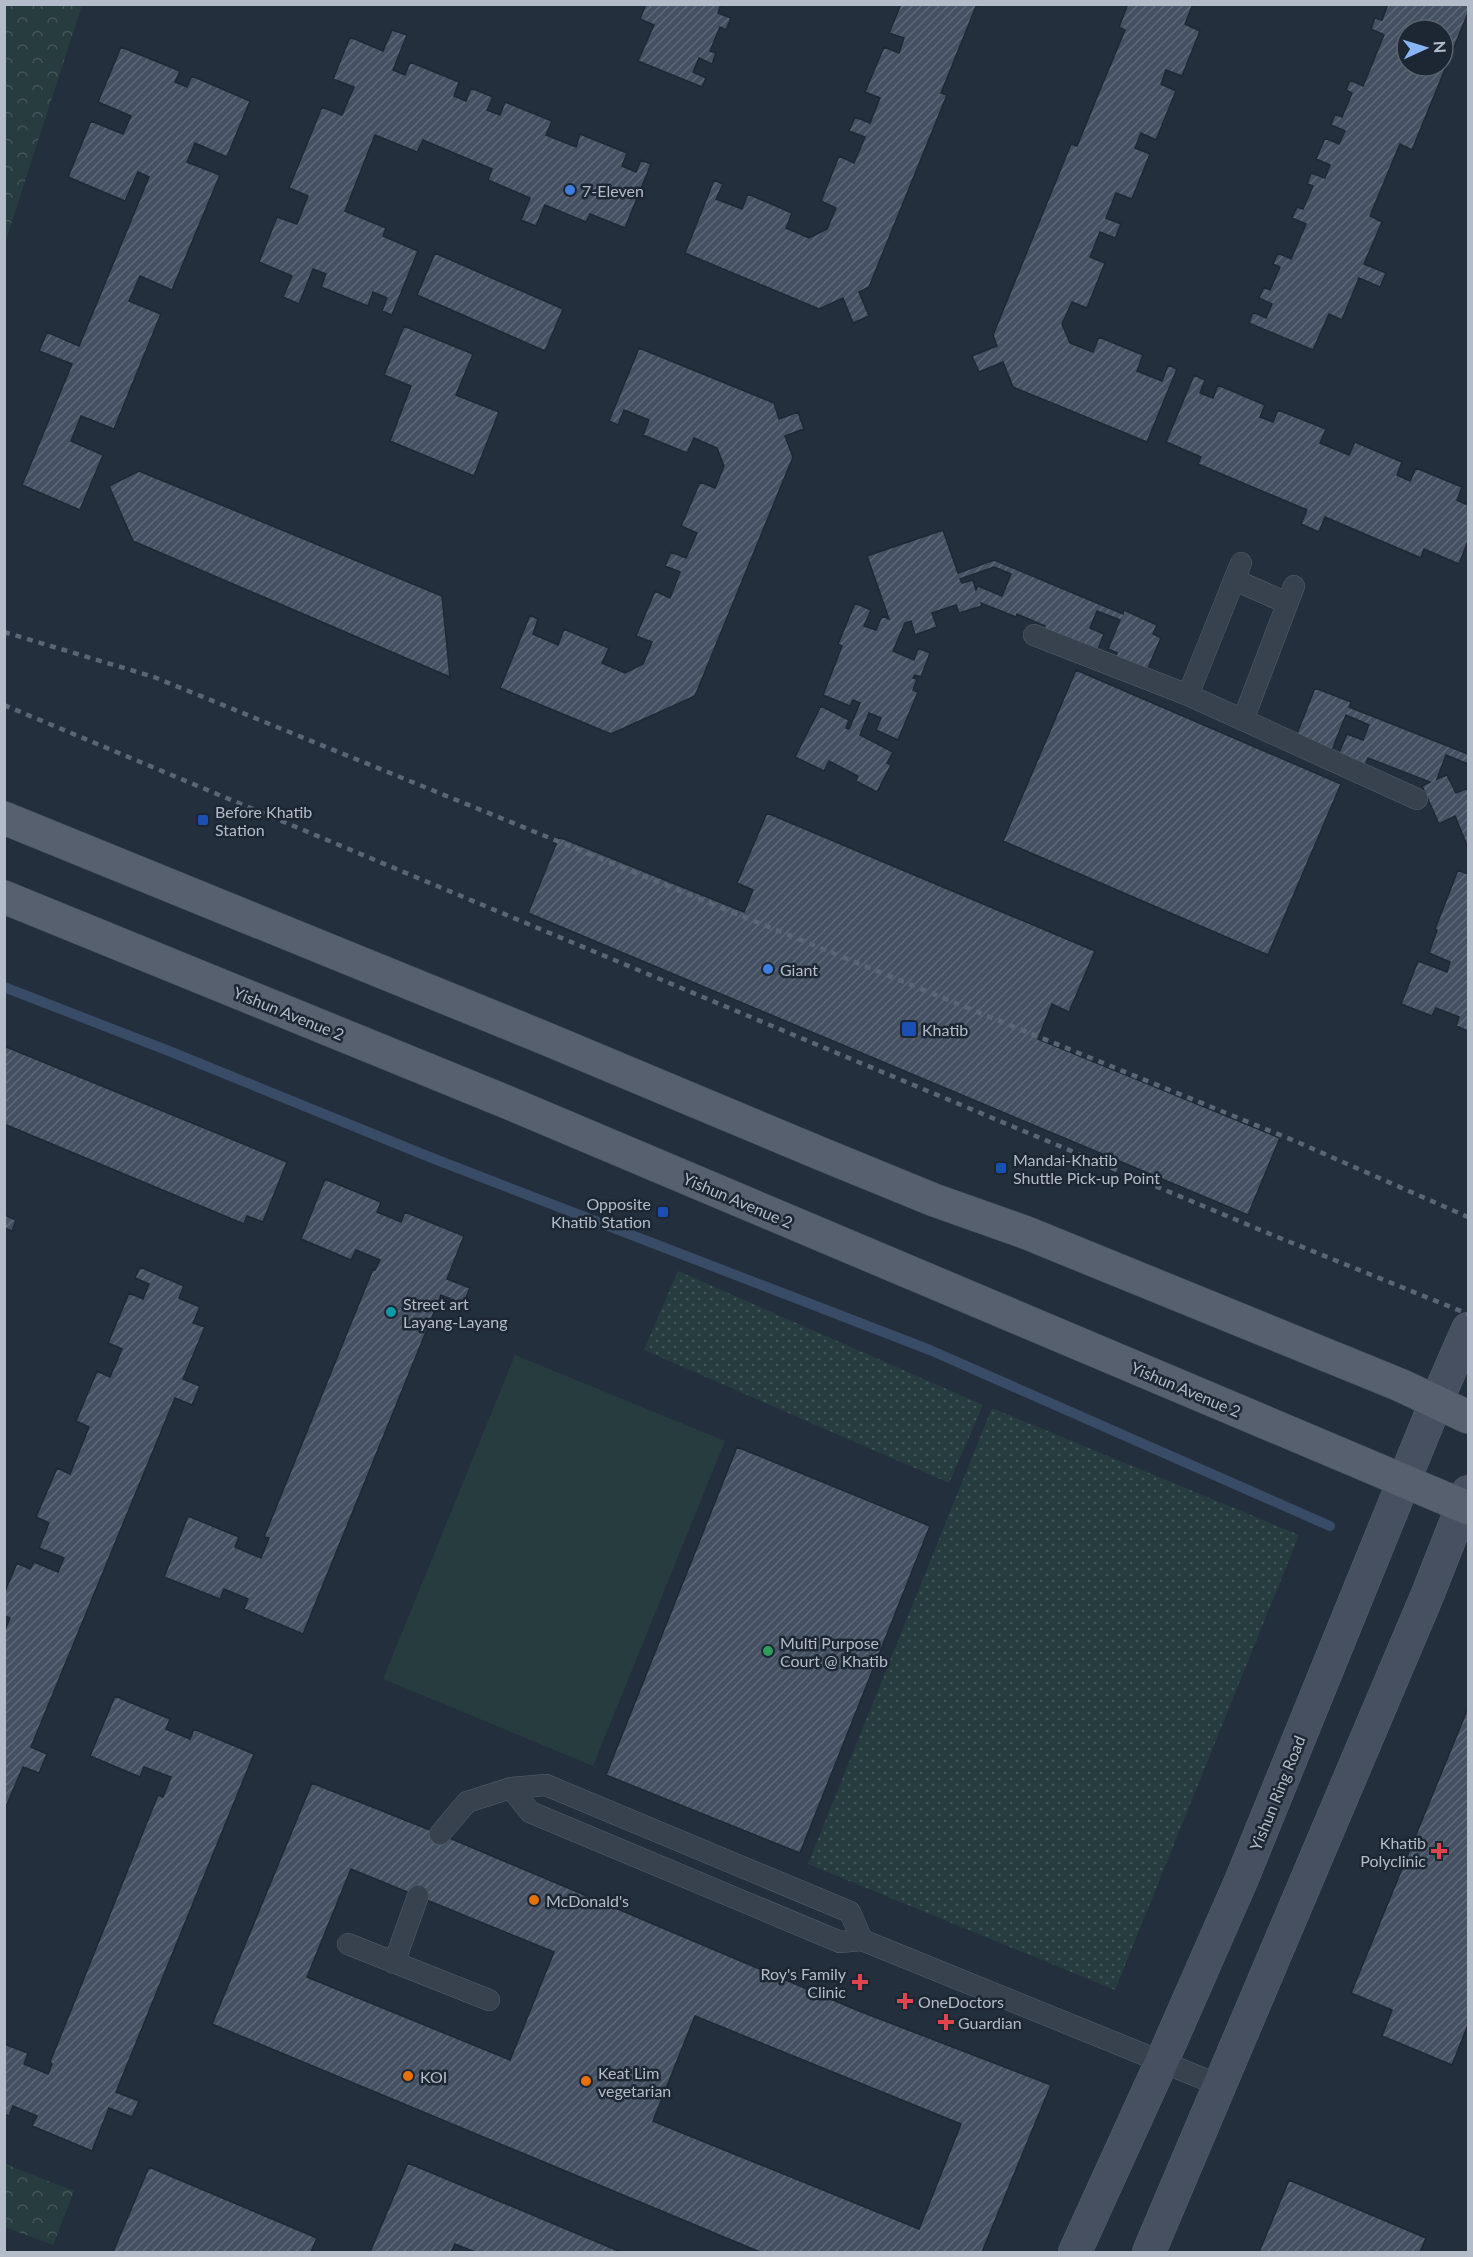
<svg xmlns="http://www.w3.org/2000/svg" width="1473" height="2257" font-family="Lato,sans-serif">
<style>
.grass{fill:url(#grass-dots)}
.forest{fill:url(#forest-crowns)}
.pitch{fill:#263c3f}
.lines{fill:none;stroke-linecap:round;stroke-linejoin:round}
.stream{stroke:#394c67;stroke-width:10}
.building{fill:url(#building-hatch);stroke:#1f2835;stroke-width:1.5;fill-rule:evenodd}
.lane-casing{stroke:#565f6c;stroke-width:22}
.secondary-casing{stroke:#565f6c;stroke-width:34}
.primary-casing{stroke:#414a57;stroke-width:34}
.lane{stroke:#38414e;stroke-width:21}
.secondary{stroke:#465061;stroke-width:33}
.primary{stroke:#56606e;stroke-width:33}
.rail{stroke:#5a6575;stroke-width:4.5;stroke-dasharray:6 6;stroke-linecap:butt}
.shop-dot{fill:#3f7fe0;stroke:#1d2633;stroke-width:2}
.transit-dot{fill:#1a4fb4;stroke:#1d2633;stroke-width:2}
.culture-dot{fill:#0f9aa8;stroke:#1d2633;stroke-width:2}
.leisure-dot{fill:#2e9e5b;stroke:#1d2633;stroke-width:2}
.health-dot{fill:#e0444e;stroke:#1d2633;stroke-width:2}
.food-dot{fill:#e8710a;stroke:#1d2633;stroke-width:2}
.labels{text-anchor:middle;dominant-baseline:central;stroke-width:5;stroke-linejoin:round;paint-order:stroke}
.poi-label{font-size:16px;fill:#b4bcc9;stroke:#1d2633;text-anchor:start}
.street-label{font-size:16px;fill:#b4bcc9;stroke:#1d2633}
</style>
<defs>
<pattern id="grass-dots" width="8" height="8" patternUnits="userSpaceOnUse" patternTransform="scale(1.5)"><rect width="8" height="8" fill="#263c3f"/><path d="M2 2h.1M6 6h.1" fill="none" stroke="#435659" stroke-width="1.8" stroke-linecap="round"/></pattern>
<pattern id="forest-crowns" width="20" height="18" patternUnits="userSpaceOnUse" patternTransform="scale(1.5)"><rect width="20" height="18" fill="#263c3f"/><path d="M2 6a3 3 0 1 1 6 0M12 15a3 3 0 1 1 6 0" fill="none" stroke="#435659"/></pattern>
<pattern id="building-hatch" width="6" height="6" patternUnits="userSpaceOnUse" patternTransform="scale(1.5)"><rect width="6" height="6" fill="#455162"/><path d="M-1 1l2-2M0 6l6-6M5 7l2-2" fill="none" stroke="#5d6877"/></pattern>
</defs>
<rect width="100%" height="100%" fill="#242f3e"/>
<path class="grass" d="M678,1271l305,134 -34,78 -305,-133z
M992,1408l307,127 -184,455 -307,-126z"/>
<path class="forest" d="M5,4l77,1 -77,238 -1,-238z
M5,2164l69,27 -21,54 -48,-18z"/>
<path class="pitch" d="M515,1355l210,86 -132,325 -210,-87z"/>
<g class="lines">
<path class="stream" d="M4,987l165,64 263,107 498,192 400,176"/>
</g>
<path class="building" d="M646,4h75l-3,9 13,5 -5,12 -6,-3 -10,24 6,2 -4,11 -13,-6 -6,14 13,6 -4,9 -64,-26 16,-36 -14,-6z
M901,4h76l-36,89 6,2 -78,192 -10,5 10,24 -16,7 -10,-25 -24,11 -134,-56 29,-73 9,4 -7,15 26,10 6,-15 44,19 -6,15 23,10 18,-9 9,-21 -15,-7 18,-45 15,7 11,-26 -16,-6 6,-14 15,6 10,-25 -15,-6 19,-45 15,6 5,-15 -15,-5z
M1128,4h65l-8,20 15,7 -18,45 -16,-6 -5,14 15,7 -20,49 -15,-7 -6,15 15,6 -18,45 -16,-6 -10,25 15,6 -6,14 -15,-6 -10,25 15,6 -18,45 -15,-6 -10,22 8,19 23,9 6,-15 44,18 -6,16 25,10 6,-16 9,4 -30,73 -134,-55 -10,-25 -24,10 -7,-16 25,-10 -4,-11 78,-191 6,2 25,-61 23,-55 -6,-3z
M1388,4h80v9l-56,137 -12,-6 -30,72 12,6 -18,42 22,9 -6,14 -21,-9 -17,42 -13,-6 -16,36 -64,-27 4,-11 13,6 6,-14 -13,-6 5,-11 6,3 10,-23 -7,-3 5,-11 13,6 15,-35 -14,-6 5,-11 6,2 10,-23 -6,-2 4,-11 14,5 5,-13 -14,-6 9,-21 14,6 6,-13 -14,-6 4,-11 7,3 10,-24 -6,-3 4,-10 13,6 21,-51 -13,-6 4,-11 7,2zM1407,30h36v36h-36z
M392,30l15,5 -14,35 12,5 5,-13 49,20 -5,14 12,5 5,-13 22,9 -6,13 13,5 5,-13 47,19 -6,14 30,12 4,-13 47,19 -5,13 14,6 5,-12 10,4 -26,64 -35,-14 -4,8 -41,-17 -9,21 -15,-6 9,-22 -42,-18 4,-11 -69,-29 -6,12 -42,-17 -30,76 41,17 -3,8 35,15 -26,64 -10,-4 5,-13 -14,-6 -5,14 -47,-19 5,-13 -13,-5 -14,35 -16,-7 9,-21 -33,-14 18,-45 20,7 11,-28 -19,-8 33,-81 20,8 12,-28 -21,-8 17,-42 33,14z
M121,47l59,24 -5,11 12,5 5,-11 58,25 -23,56 -32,-14 -8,19 33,13 -48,115 -32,-14 -11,25 32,13 -47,115 -33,-13 -10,25 32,14 -23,55 -58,-25 50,-121 -33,-13 8,-19 32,14 70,-169 -11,-5 -13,29 -57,-24 23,-56 32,13 8,-18 -33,-14z
M435,253l128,56 -18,42 -128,-56z
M404,326l69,28 -17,41 43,17 -25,64 -84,-35 21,-55 -27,-11z
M639,348l135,55 5,16 19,-7 6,17 -19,7 8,21 -98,239 -84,38 -111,-46 30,-73 8,4 -5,15 25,11 6,-16 45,19 -7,15 23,10 18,-9 9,-22 -16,-6 19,-45 15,7 10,-26 -15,-6 6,-14 15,6 11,-25 -16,-7 19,-44 15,6 9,-22 -7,-18 -23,-10 -7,15 -44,-18 6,-15 -25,-10 -6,15 -9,-4z
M1194,375l11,5 -5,13 13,5 5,-13 47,20 -5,12 13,5 5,-12 48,19 -6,14 29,12 6,-13 47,20 -5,13 13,6 6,-13 46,19 -5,13 11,5v36l-9,23 -35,-15 -3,9 -96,-41 -6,15 -18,-8 6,-14 -109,-46 3,-7 -35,-15z
M139,471l303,125 8,81 -317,-136 -24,-55z
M943,530l15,43 36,-13 129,54 1,-4 33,15 -4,9 8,4 -16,37 -31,-13 3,-9 -9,-4 12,-29 -23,-9 -7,17 14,6 -7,18 -53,-22 1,-4 -28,-12 -1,3 -35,-14 1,3 -23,7 -3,-8 -24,8 5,14 -22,8 -4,-14 -6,2 -12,28 21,9 4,-12 12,5 -9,24 -6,-2 -2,3 4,1 -4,11 5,2 -20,48 -22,-10 5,-12 -12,-5 -9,22 33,17 -6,11 4,2 -14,27 -21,-11 2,-5 -29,-15 -5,10 -29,-14 26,-51 28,14 -3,8 3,1 11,-26 -7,-3 -3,6 -27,-11 19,-49 -4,-2 17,-41 16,7 -7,16 12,4 6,-14 7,3 -22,-63zM994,567l17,7 -9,22 -24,-10 -2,4 -3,-10 -11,3 -2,-4z
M1076,670l265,114 -73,171 -265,-114z
M1315,688l36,14 -2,5 119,47v10l-22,-9 -9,24 10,-4 9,18 12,-5v60l-13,-32 -16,8 -17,-38 8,-4 -62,-24 -3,8 -27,-11 9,-21 16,6 6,-15 -23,-10 -14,35 -36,-14z
M767,813l328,138 -26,61 -17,-8 -14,35 242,99 -32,77 -720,-302 31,-76 185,75 9,-22 -16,-7z
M1458,870l10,4v157l-12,-5 3,-9 -23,-9 -4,8 -31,-12 17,-43 29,11 3,-10 -21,-9 8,-23 -2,-1z
M4,1046l283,116 -24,60 -16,-6 -3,8 -240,-100z
M325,1179l56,23 -4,10 24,10 4,-10 59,24 -17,43 23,9 -7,16 -22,-9 -138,339 -59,-25 4,-10 -24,-10 -4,10 -56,-22 24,-61 51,21 -4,10 26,11 8,-20 -5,-1 109,-268 2,1 5,-10 -24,-10 -5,10 -50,-21z
M4,1215l12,5 -4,11 -8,-3z
M140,1267l44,19 -5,12 21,9 -7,16 12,4 -22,52 17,7 -8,19 -17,-7 -144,349 16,7 -8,19 -16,-6 -19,44v-179l6,-14 -6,-2v-22l13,-31 13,6 4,-7 24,10 6,-14 -25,-10 10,-25 -13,-6 21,-49 13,6 19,-47 -13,-6 21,-50 13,6 12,-28 -14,-6 21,-50 14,6 6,-15 -14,-6z
M737,1447l193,79 -130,327 -194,-78z
M115,1696l55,23 -4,10 24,10 4,-10 60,25 -138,338 23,9 -7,16 -23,-9 -17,43 -60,-25 5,-10 -24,-10 -4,10 -5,-2v-70l24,9 -4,11 24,10 4,-10 -2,-2 108,-267 5,2 8,-20 -27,-10 -4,10 -50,-21z
M1468,1708v317l-16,40 -70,-29 10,-26 -41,-17z
M312,1783l128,51 419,177 192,74 -69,167h-222l-548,-228zM351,1869l203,83 -44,108 -203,-83zM695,2016l266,108 -42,105 -266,-108z
M408,2163l213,89h-146l-20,-8 -4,8h-81z
M149,2167l168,71 -6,14h-198z
M1289,2180l137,58 -6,14h-161z"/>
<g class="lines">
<g class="lane-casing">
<path id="lane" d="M1235,580l52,23
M1034,635l154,60 229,104
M1188,695l53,-132
M1243,720l51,-134
M511,1788l19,24 310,130 22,-2 357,145
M440,1834l27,-32 44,-14 35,-3 304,127 12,28
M348,1944l141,56
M394,1963l24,-67"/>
</g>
<g class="secondary-casing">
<path id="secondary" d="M1075,2252l87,-191 79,-180 195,-479 32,-73
M1149,2252l278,-656 41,-104"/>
</g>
<g class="primary-casing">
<path id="primary" d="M4,818l538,219 282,118 110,45 93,33 373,152 68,32
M4,897l505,206 959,405"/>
</g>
<use href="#lane" class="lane"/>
<use href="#secondary" class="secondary"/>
<use href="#primary" class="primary"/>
<path class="rail" d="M4,632l150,45 1141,464 173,76
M4,705l1266,529 198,80"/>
</g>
<g class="shop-dot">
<circle cx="570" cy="190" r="6"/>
<circle cx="768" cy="969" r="6"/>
</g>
<g class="transit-dot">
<rect x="197" y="814" width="12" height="12" rx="3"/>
<rect x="901" y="1021" width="16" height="16" rx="3"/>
<rect x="995" y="1162" width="12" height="12" rx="3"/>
<rect x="657" y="1206" width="12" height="12" rx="3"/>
</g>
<circle class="culture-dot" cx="391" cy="1312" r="6"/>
<circle class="leisure-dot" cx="768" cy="1651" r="6"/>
<g class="health-dot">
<path d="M1436 1842h6v6h6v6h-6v6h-6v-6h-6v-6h6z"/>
<path d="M857 1973h6v6h6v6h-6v6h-6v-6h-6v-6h6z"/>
<path d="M902 1992h6v6h6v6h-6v6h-6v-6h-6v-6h6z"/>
<path d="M943 2013h6v6h6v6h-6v6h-6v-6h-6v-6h6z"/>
</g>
<g class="food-dot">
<circle cx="534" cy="1900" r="6"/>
<circle cx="408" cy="2076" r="6"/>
<circle cx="586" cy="2081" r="6"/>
</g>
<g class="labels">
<g class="poi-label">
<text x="582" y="190">7-Eleven</text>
<text x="215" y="811">Before Khatib<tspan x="215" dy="18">Station</tspan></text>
<text x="780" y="969">Giant</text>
<text x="922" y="1029">Khatib</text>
<text x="1013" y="1159">Mandai-Khatib<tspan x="1013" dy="18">Shuttle Pick-up Point</tspan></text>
<text x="651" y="1203" text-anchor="end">Opposite<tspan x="651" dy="18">Khatib Station</tspan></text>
<text x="403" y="1303">Street art<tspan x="403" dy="18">Layang-Layang</tspan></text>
<text x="780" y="1642">Multi Purpose<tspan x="780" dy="18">Court @ Khatib</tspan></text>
<text x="1426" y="1842" text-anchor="end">Khatib<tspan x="1426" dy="18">Polyclinic</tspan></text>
<text x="546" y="1900">McDonald's</text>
<text x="846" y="1973" text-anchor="end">Roy's Family<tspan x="846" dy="18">Clinic</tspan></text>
<text x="918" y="2001">OneDoctors</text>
<text x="958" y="2022">Guardian</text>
<text x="598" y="2072">Keat Lim<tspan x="598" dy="18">vegetarian</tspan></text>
<text x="420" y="2076">KOI</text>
</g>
<g class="street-label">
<text transform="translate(289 1013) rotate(22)">Yishun Avenue 2</text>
<text transform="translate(738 1200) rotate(23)">Yishun Avenue 2</text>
<text transform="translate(1186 1389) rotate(23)">Yishun Avenue 2</text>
<text transform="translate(1277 1793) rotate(-68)">Yishun Ring Road</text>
</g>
</g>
<rect width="1473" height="2257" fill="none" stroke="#b4bcc9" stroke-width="12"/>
<g transform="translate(1425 48) rotate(86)"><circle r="28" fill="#1d2633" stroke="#59626f" stroke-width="1.5"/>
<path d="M0-4.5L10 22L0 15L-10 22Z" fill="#8ab4f8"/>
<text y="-9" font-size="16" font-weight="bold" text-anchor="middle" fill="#b4bcc9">N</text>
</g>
</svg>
